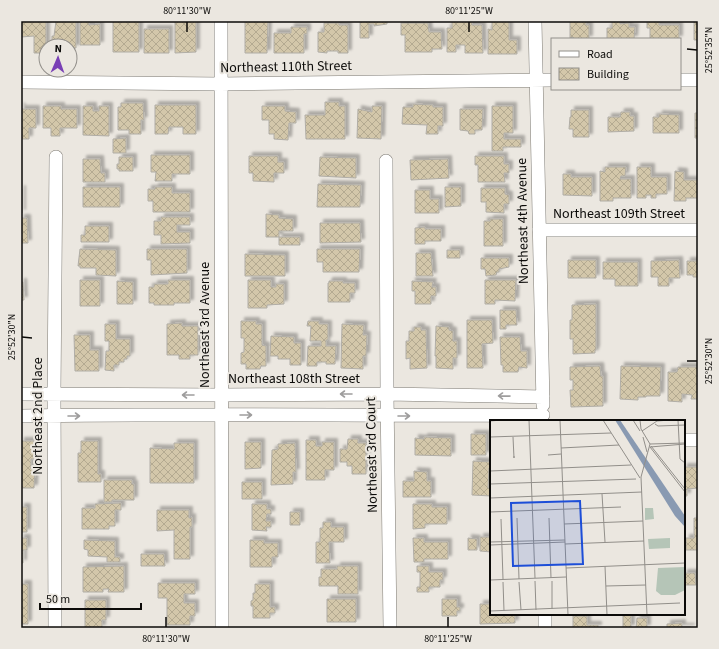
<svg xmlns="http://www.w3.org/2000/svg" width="719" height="649" font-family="'Source Sans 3',sans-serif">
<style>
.building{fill:url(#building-cross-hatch);stroke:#b0ada6;filter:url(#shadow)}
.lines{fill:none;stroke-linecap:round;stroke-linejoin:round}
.minor-casing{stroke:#7d7a73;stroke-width:14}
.minor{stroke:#fff;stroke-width:13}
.oneway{stroke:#9e9d9d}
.ticks{fill:none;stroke:#0c0b09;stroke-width:1.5}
.labels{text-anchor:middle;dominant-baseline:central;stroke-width:4;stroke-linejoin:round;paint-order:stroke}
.street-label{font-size:14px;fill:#0c0b09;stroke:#ebe7e0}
.inset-road{fill:none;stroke:#928f8a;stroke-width:1}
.view{fill:#1d4ed8;fill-opacity:0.15;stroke:#1d4ed8;stroke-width:2}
.inset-edge{fill:none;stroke:#0c0b09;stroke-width:2}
.neatline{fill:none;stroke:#0c0b09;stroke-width:1.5}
.ticks-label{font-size:10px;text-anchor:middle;fill:#0c0b09}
</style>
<defs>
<pattern id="building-cross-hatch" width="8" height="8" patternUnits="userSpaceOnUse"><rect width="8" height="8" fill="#d3c7aa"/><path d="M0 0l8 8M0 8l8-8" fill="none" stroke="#b4aa91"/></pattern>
<filter id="shadow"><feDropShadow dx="3.5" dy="-3.5" stdDeviation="1" flood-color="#0004"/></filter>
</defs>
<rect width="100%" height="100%" fill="#ebe7e0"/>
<path class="building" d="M21,21h25v32h-12v-17l-13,1z
M56,21h20v27h-6v-2h-18v-10h2z
M80,21h9v4l11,-1v21h-20z
M113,21h26v31h-26z
M175,21h21v31l-21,1z
M245,21h23l-1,32h-22z
M360,21h27v3l-13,2v-2h-5v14h-9z
M452,21h20v4h10l1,28h-18v-8h-9v7h-9v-24h5z
M492,21h17v19h8v14h-29v-25l4,1z
M570,21h16v4h3v14h-16v-2l-3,1z
M612,21h8v3l9,-1v4h6l-1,12h-27v-11h5z
M647,21h12v4h20v14h-29v-11h-3z
M694,21h4v19h-4z
M324,23h15v2h9v28h-10v-2h-11v2l-9,-1v-20h6z
M401,23h27l1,9h12l1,17h-10v3h-27v-17h-4z
M291,27h16v7h-3v19h-30v-20h17z
M144,29h25v24h-25z
M325,102h14v4h6v33h-39l-1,-24h20z
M121,103h22l1,17h-3v14h-12v-4h-11v-23h3z
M413,104l20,1v2h10v19h-5v8h-12l1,-9 -25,-1 1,-17h10z
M155,105h41v29h-13v-7h-14l-1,7h-13z
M21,106l1,3h14v19h-7v11h-8z
M43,106h18v3h16v19h-17v8h-9v-8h-8z
M83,106h10v5h6v-5h10v30l-26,-1z
M262,106h23v5l11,1v11h-7l-1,17 -14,-1v-5h-5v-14h-7z
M372,106h10l-1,33 -24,-1 1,-29 14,3z
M492,106h21v27h-9v6h17v8h-18v4h-11z
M460,109h23l-1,21h-7v4h-6l-1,-3 -8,-1z
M571,110h18v27h-16v-8h-4l1,-12h1z
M621,112h9v4h4v15l-26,1v-15h12z
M695,113h3v25h-3z
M659,114l20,1v18h-26v-16h6z
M126,138v15h-13v-14z
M151,155h39v19h-18v7h-17l1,-9h-5z
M249,156h29v6h6v11h-10v9l-21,-1v-8h-4z
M475,156h29v8h5v9h-5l1,9h-27v-17h-3z
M119,157h14v14h-14v-2h-2v-5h2z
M320,157l36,1v20l-37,-2z
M83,159h17l1,14h4v9h-22z
M448,159l1,19 -38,2 -1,-20z
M605,167h21l-1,9h-4l-1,3h11v19h-18v3h-13v-30l5,1z
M637,167h14v10h16v17h-11v4h-5v-3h-5v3h-9z
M675,171l9,1v8h14v18h-12v3h-12z
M563,174h8v3h21v19l-29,-1z
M318,184l43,1 -1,22h-43z
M83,187h37v20h-37z
M155,187h17v6h18v19h-37v-11h-5v-12h7z
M445,187h16v19l-16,1z
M481,188h24v6l4,1v9h-5v9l-18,-1v-10h-5z
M21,189h1v24h-1z
M415,190h15v9h9v14h-24z
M266,214l13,1v3l14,1v12h-14v6h-13z
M161,217h29v8h-13v7h13v11l-29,1v-9h-7v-14h7z
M21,218h6l1,25h-7z
M490,219h13v27h-19v-25h6z
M320,223h40l1,19 -41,1z
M85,226h24v16h-28v-7h4z
M425,227v2h16v12h-16v3h-10v-16z
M279,237h21v8h-21z
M80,249l36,1v26l-20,-1v-7h-16v-2h-2z
M147,249h40v24l-36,2v-15h-4z
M317,249h43l-1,23h-36v-10h-6z
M447,250h13v8h-13z
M416,253h15l2,23h-17z
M245,254l40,1v21h-40z
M481,258h28v9l-10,2v3h-2l-1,3 -10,1 -1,-7h-4z
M568,260h28v18h-28z
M679,260l1,18h-11v8h-11v-9h-7v-16z
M687,261h11v16h-5v-2h-6z
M603,262h35v24h-23v-7h-12z
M80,280h20v26h-20z
M168,280h22v23h-16v2h-20v-2h-5v-16h5v-3h14z
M248,280h23v7h5v-3h8v20l-17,1v3h-19z
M485,280h31l-1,21 -20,-1v4h-10z
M117,281l16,1v22h-16z
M329,281h14v2h12v10h-5v9h-22v-19h1z
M412,281l21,1 -1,5h4v9h-5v8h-16v-13h-3z
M21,282h2l1,18h-3z
M596,304v46h-1v3l-22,1v-15h-3v-19h2v-15z
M500,310h16l1,15h-11v4h-6z
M467,320h25l1,23 -11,1 1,24h-16z
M241,321h15v3h6v21l4,1v20h-5l-1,3h-14v-5h-5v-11l3,-1v-14h-3z
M308,321h11v3h9v16h-2v6h10l-1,18h-9v-2h-9v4h-10l1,-20h13v-5h-11l1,-15h-4z
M182,323v3h16v29h-8v4h-11v-4h-12v-31z
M105,324h11v15h14v17h-3v3h-3v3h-5v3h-5v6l-9,-1 1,-19h3v-10h-4z
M342,324l22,1 -1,10h4l-1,21h-3v13l-22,-1z
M436,326l13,1v3l4,1v10h4v17h-4v11l-17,-1v-12h-1z
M414,327h7v3h5l1,38 -17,1v-11l-4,1v-18h3v-10h5z
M74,335h16v15h9v21h-24z
M271,336l23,1v6h7v22h-11v-6h-12v-3h-8z
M500,337h20l1,14h6v17l-8,-1 -1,5h-15v-7h-2z
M600,366l1,10h2v30l-32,1 -1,-17h3v-10h-3v-13z
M621,366l40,1 -1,29h-14v1h-8v3l-18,-1z
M678,367h20v32h-7l1,-4 -10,-1v8l-14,-1v-29h9z
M471,434h15v21h-15z
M424,437l27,1v18l-36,-1v-17l9,1z
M348,439h10v4h8v31h-14v-8h-5v-4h-7v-13h7z
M306,440h10v6h6v-4h12v28h-9v10h-19z
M21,441h13v18h-3v10h4l-1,19h-13z
M81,441h17v33h3v8h-23v-29h3z
M245,442h16v26l-16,1z
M174,443h20v40h-44v-35l24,1z
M295,443l1,29h-3v12l-22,1 1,-35 6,-1v-5z
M473,461l18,1v6h-2l-1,20h3v8l-19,-1z
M684,467h14v21l-11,1v7h-3z
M414,471l13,1v9h4v16h-28v-16h11z
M104,480h28v4h2v16h-22v2h-8z
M242,482h20v17h-20z
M121,503v7h-6v16h-6v3h-27v-21h13v-4z
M252,504h15v5h4v5h-4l-1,7h5v6h-5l1,4 -15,-1z
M413,504h19v3h15v17h-22v4l-12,1z
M21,507h6v25h-6z
M157,510h32v8l3,-1v10h-2v32h-16v-29l-17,1z
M290,512h10v13h-10z
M694,518h4v32h-12v-12h8z
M323,522h8v5h13v15h-15l1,21h-14v-21h4v-14h3z
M480,537h11v15l-11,-1z
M21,538h6v12h-4v13h-2z
M413,538h11v4h24v17h-24v3h-10z
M468,538l9,1v11h-9z
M84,540l31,1v16h5v5h-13v-5l-19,-1v-6l-4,-1z
M250,540h14v3h14v14h-6v10h-22z
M141,554h23l1,12h-24z
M124,566v26h-16l1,-3h-6v3h-20v-25z
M337,566h21v28h-20v-8h-19v-9h2v-8h16z
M417,566h12v6h14v8h-3v7h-11v5h-12v-5h3v-15h-3z
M684,573h11l1,12h-12z
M158,583h37v11h-11v9h11v13h-5v9h-23v-27h-9z
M21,584h7v40h-7z
M255,584h15v23h5v6h-5v5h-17v-12h-2v-5l2,-1v-7h2z
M327,599h29v23h-29z
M442,599h15v8h3v4h-3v5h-15z
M85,600h21v20h-4v8h-17z
M480,604h11v10h24v9l-35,1z
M623,614h8v14h-8z
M573,616h14v9h11v3h-25z
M637,618h10v10h-11z
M682,623v4h9v1h-24v-4z"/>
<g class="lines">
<g class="minor-casing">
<path id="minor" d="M221,21l1,607
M535,21l8,384
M680,80h18
M21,82l200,2 331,-4
M386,161l1,233 3,234
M539,230h159
M21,394l201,1 165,-1 156,3
M21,416c174,-3 348,0 522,-1
M684,440h14
M545,614v14
M55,628l-1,-234 2,-237"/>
</g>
<use href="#minor" class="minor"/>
</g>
<defs><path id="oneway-shaft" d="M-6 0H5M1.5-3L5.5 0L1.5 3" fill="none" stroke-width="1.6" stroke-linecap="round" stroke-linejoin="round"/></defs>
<g class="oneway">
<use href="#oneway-shaft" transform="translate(346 394) rotate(180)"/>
<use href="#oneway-shaft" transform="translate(188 395) rotate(-180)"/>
<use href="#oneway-shaft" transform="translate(504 396) rotate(-179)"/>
<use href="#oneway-shaft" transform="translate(246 415)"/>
<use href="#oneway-shaft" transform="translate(74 416)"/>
<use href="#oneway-shaft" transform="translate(404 416)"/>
</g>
<path class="ticks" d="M187,32v-10M469,32v-10M687,49l10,1M22,337l10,1M687,361h10M166,627v-10M448,627v-10"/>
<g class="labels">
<g class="street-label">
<text transform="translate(286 67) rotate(-1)">Northeast 110th Street</text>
<text x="619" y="214">Northeast 109th Street</text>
<text transform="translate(523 221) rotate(-91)">Northeast 4th Avenue</text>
<text transform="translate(205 325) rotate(-90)">Northeast 3rd Avenue</text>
<text x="294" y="379">Northeast 108th Street</text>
<text transform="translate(38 416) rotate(-90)">Northeast 2nd Place</text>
<text transform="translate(372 455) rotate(-91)">Northeast 3rd Court</text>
</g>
</g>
<g transform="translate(490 420)">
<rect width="195" height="195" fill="#ebe7e0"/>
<path d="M155,88h8l1,11 -9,1zM195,147v23l-10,5h-14l-5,-4 2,-23z" fill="#b5c5b7"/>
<path d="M180,118v10l-21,1 -1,-10z" fill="#b5c5b7"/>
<path d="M125,0h5l65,96v11l-10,-11z" fill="#899ab2"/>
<path class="inset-road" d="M39,0l6,158M70,0l8,195M113,0l37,58M143,0l7,11M150,0l1,9 9,15 -9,33 6,138M188,0l2,39 5,4M0,1l12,-1M165,4l3,2 27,-1M152,11l15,-10 13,-1M0,17l121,-4M23,17l1,21v-2M153,17l4,15M160,24l35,-1M195,24l-35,3 35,45M161,26l34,43M71,28l58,-3M58,35l13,-1M0,51l141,-6M0,64l146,-5M112,74l3,48M0,78l152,-6M0,92l131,-5M27,98l2,61M59,98l2,60M11,99l2,60M74,104l79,-3M0,122l75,-2M75,124l79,-3M0,125l75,-3M115,146l2,49M76,148l119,-5M0,160l76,-3M45,161l1,29M62,161v28M13,162l1,29M29,162l2,28M116,166l40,-1M0,191l190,-8"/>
<path class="view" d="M90,81l3,63 -70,2 -2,-63z"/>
<rect width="195" height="195" class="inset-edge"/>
</g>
<rect width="719" height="649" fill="none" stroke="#ebe7e0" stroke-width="44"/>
<rect x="551" y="38" width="130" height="52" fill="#ebe7e0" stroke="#928f8a"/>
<rect x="559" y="51" width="20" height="6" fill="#ffffff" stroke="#928f8a"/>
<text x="587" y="58" font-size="12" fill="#0c0b09">Road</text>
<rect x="559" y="68" width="20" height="12" fill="url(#building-cross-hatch)" stroke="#928f8a"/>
<text x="587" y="78" font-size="12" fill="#0c0b09">Building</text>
<g transform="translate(58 58) rotate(2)"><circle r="19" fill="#ebe7e0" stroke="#928f8a"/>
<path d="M0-3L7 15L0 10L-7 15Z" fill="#793fb5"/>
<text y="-6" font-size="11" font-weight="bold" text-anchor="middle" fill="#0c0b09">N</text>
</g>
<path d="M40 603v6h101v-6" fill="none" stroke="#0c0b09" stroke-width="2"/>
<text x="46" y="603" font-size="12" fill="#0c0b09" stroke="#ebe7e0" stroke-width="3" paint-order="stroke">50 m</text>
<rect x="22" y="22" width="675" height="605" class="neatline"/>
<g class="ticks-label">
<text x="187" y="14">80°11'30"W</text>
<text x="469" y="14">80°11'25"W</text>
<text transform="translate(708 50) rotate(-90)" y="4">25°52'35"N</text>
<text transform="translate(11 337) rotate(-90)" y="4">25°52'30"N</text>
<text transform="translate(708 361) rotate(-90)" y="4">25°52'30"N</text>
<text x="166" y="642">80°11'30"W</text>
<text x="448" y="642">80°11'25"W</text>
</g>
</svg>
